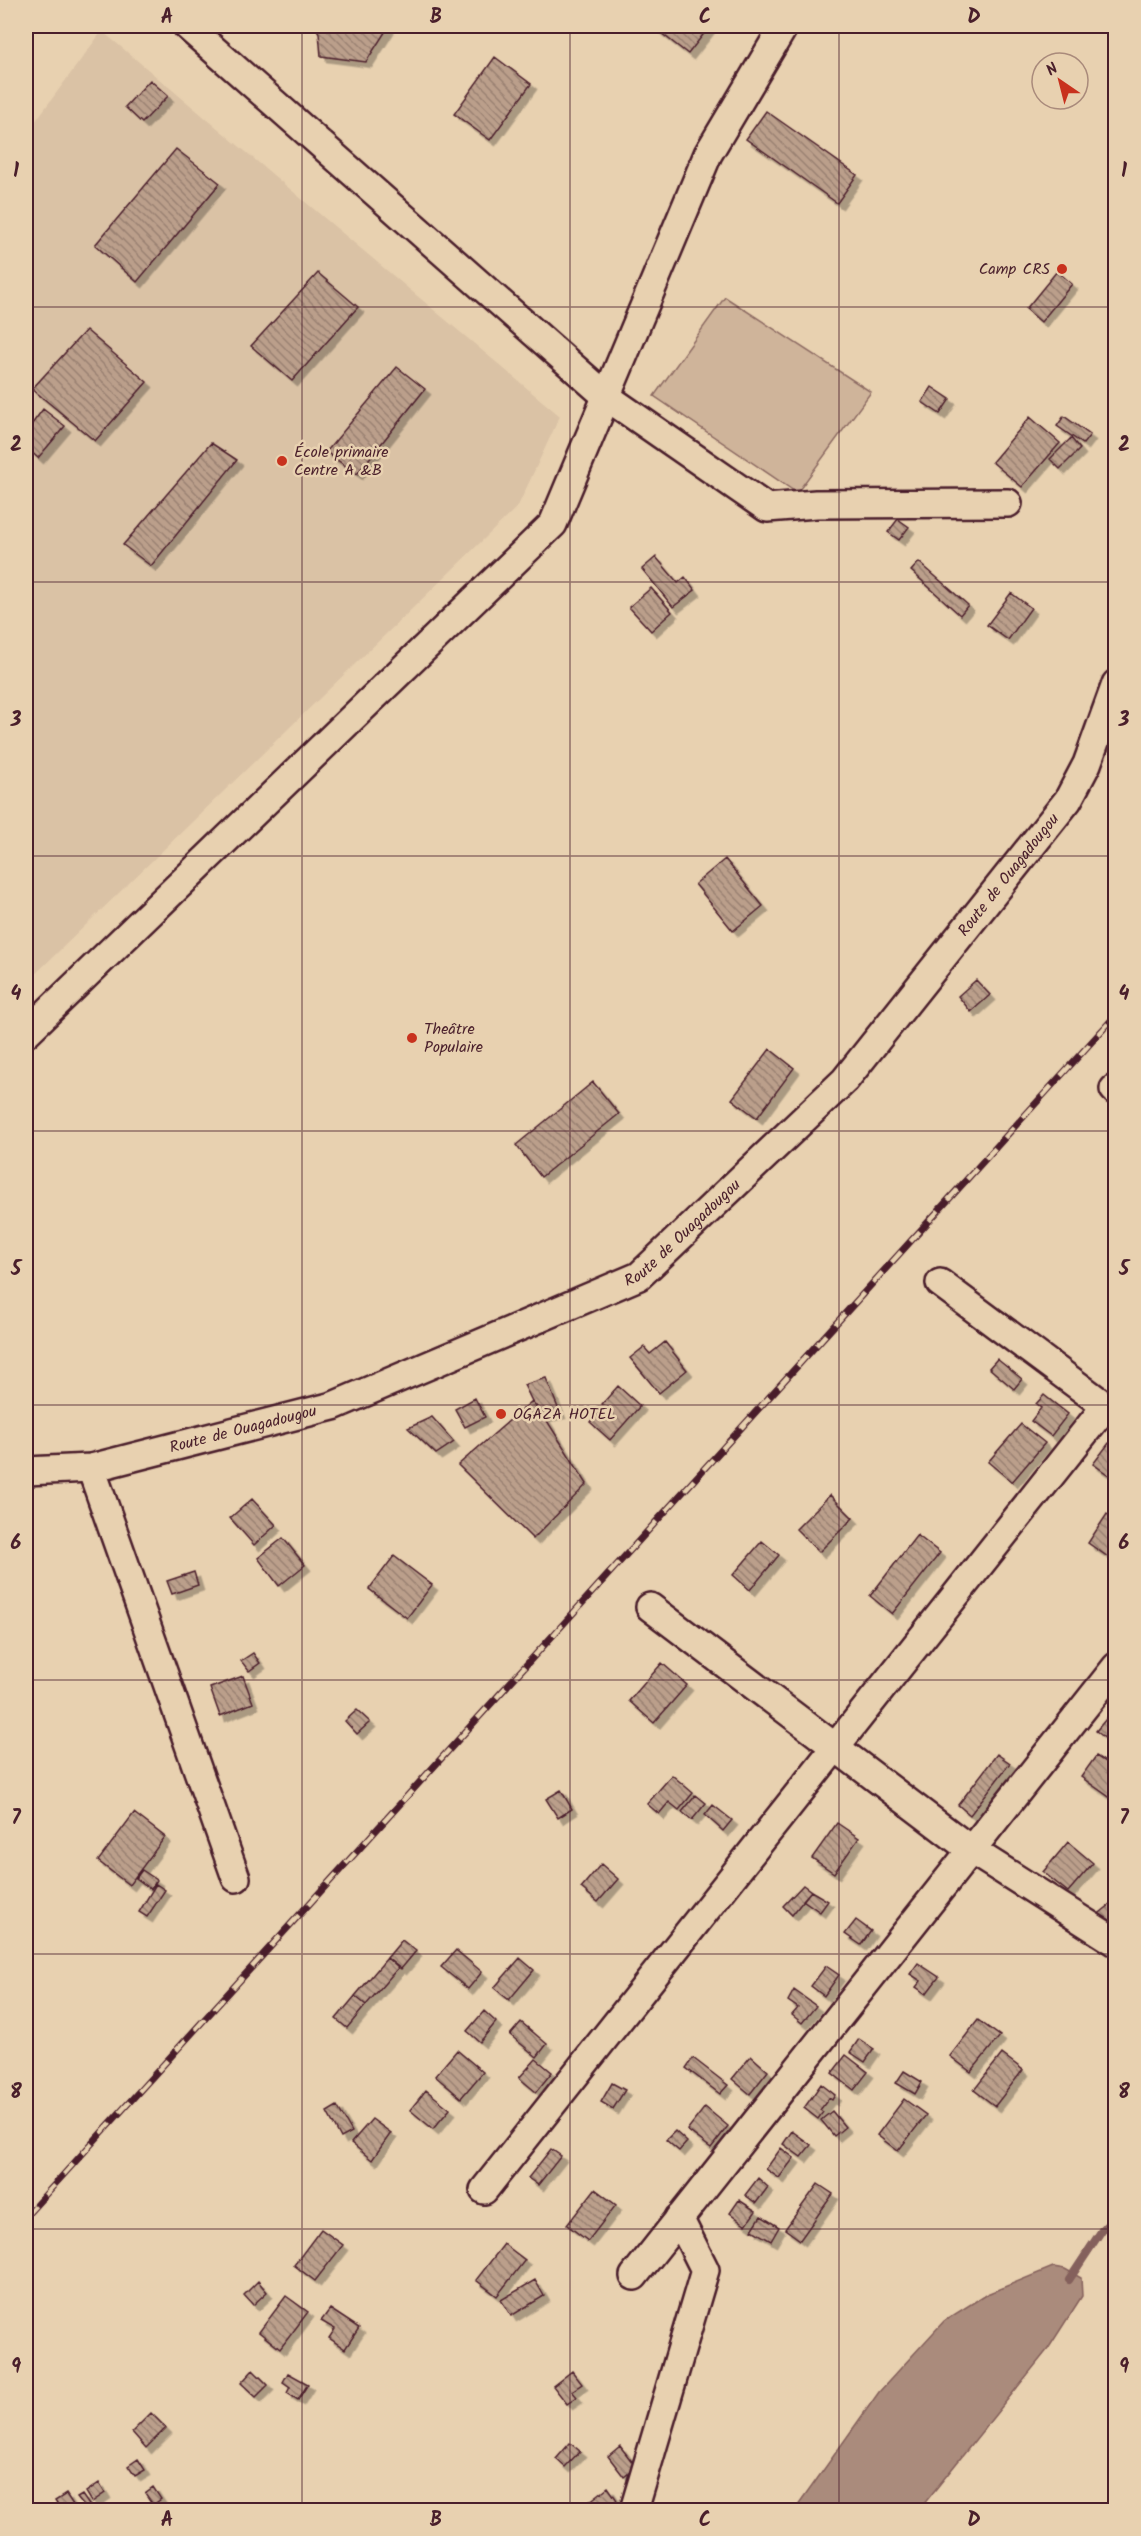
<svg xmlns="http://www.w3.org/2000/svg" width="1141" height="2536" font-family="Kalam,sans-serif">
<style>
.built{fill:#dac2a5}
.pitch{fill:#cfb49a;stroke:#8c6a62;stroke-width:1.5}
.water{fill:#aa8b7b;stroke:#84605b;stroke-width:1.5}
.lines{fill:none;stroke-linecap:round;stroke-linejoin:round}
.stream{stroke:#84605b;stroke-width:8}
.building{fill:url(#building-back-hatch);stroke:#4a1f2b;stroke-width:1.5;filter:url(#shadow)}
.minor-casing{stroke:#4a1f2b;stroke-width:32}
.minor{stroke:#e8d1b0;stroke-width:27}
.rail-casing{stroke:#4a1f2b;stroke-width:7}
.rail{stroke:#e8d1b0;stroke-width:4.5;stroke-dasharray:14;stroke-linecap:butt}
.grid{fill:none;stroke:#4a1f2b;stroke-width:1.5;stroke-opacity:0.55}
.poi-dot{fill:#c8321e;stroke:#e8d1b0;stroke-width:2}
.labels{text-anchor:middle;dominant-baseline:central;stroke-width:5;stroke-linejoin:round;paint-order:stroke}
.poi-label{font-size:16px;fill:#4a1f2b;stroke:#e8d1b0;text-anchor:start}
.street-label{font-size:16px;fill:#4a1f2b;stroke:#e8d1b0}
.neatline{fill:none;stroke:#4a1f2b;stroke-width:2}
.grid-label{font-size:20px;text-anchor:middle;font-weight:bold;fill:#4a1f2b}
</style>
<defs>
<pattern id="building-back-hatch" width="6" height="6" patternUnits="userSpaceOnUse" patternTransform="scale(1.5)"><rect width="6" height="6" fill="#bb9f8b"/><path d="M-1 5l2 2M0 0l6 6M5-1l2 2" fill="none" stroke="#9a8172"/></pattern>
<filter id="shadow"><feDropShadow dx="5.5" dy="5.5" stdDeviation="0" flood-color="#0004"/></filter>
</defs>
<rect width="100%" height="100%" fill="#e8d1b0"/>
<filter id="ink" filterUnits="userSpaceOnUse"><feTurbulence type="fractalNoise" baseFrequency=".0167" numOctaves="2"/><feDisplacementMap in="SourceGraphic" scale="12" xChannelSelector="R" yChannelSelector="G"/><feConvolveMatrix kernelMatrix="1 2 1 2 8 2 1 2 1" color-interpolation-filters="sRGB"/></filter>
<g filter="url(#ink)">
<path class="built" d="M102,31l458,385 -42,90 -492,477v-849z"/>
<path class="pitch" d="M725,297l146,95 -74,101 -143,-97z"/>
<path class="water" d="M1053,2267l12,2 16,9 1,18 -34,53 -129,161h-124l84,-118 65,-71 43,-27z"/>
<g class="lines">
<path class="stream" d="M1069,2280l33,-50 14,-14"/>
</g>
<path class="building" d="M315,26h74l-23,36 -45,-6 -2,-23z
M652,26h58l-22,28z
M495,57l36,27 -41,56 -36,-26z
M150,80l18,16 -26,27 -17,-16z
M766,111l91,64 -20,28 -91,-64z
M176,149l44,34 -83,99 -42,-37z
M1057,271l15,13 -31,38 -15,-13z
M318,273l40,34 -66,74 -41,-35z
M86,330l61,52 -52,59 -63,-52z
M397,367l28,22 -68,85 -31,-22z
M932,387l18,12 -10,15 -18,-12z
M43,409l22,17 -27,32 -12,-11v-15z
M1064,416l26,19 -7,9 -26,-18z
M1030,417l30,26 -38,44 -30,-25z
M1071,438l9,11 -20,20 -10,-10z
M211,443l26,17 -86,106 -28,-21z
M898,519l11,8 -10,13 -11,-8z
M656,557l22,26 7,-6 10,13 -22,17 -31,-38z
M919,562l49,43 -8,10 -49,-44z
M651,588l21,24 -21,19 -22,-24z
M1011,593l20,15 -23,32 -21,-15z
M725,859l38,47 -30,25 -38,-47z
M976,980l14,15 -19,17 -13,-16z
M770,1049l24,19 -37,50 -25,-19z
M593,1082l26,32 -78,63 -25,-32z
M665,1342l22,28 -28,23 -29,-35 14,-11 6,7z
M997,1359l25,20 -8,10 -25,-21z
M546,1378l14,35 -16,3 -12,-15 -8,-16z
M618,1386l22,20 -30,34 -20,-18 14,-15 -2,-3z
M1044,1395l24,19 -17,22 -20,-15 10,-13 -5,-4z
M475,1398l10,19 -20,10 -10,-18z
M532,1401l12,15 43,68 -54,55 -75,-74z
M432,1417l22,25 -18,12 -28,-26z
M1021,1424l24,19 -33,39 -24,-20z
M1109,1443l7,5v32l-23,-16z
M830,1495l23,23 -34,34 -23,-23z
M252,1499l24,26 -22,20 -24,-27z
M1107,1514l9,6v33l-5,6 -23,-16z
M917,1535l23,18 -48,61 -22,-18z
M283,1538l22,27 -26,21 -21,-28z
M762,1541l17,14 -29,35 -17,-15z
M394,1556l38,29 -25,33 -38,-29z
M194,1572l4,13 -26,9 -5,-13z
M253,1653l7,10 -11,8 -8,-10z
M662,1663l25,22 -33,38 -25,-22z
M243,1676l10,27 -33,13 -10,-28z
M1116,1707v30l-5,6 -15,-12z
M357,1710l13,12 -13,12 -12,-13z
M997,1754l13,9 -40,52 -12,-10z
M1096,1756l20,13 -1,32 -34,-24z
M672,1775l21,18 -14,17 -10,-8 -10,12 -12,-10z
M561,1790l11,19 -14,9 -12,-19z
M696,1795l10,8 -14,17 -10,-8z
M713,1805l19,15 -9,11 -18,-16z
M134,1813l31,24 -36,48 -31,-24z
M837,1823l22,15 -25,35 -22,-15z
M1068,1842l25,21 -25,29 -25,-20z
M601,1864l17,15 -20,23 -17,-14z
M142,1870l15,10 -6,9 -15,-11z
M156,1884l9,6 -18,27 -8,-5z
M803,1885l8,6 -19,24 -9,-9z
M811,1891l17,10 -8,11 -17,-12z
M1116,1900v40l-20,-24z
M856,1920l15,11 -10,14 -16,-11z
M402,1940l14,11 -15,18 -14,-11z
M456,1950l26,22 -14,17 -27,-22z
M387,1958l11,10 -32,37 -11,-9z
M520,1958l14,12 -25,30 -15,-12z
M918,1963l21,14 -13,17 -10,-7 5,-6 -11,-7z
M826,1966l13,9 -15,21 -13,-10z
M794,1990l22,16 -14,17 -10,-8 6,-7 -10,-7z
M355,1996l11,9 -19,23 -11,-9z
M484,2011l12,11 -16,20 -13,-11z
M978,2020l22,16 -29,36 -21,-16z
M521,2022l26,22 -10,13 -27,-22z
M859,2039l15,10 -9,13 -15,-10z
M457,2050l26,22 -22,26 -26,-22z
M1002,2054l21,16 -28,36 -21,-16z
M846,2055l22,17 -14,18 -22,-17z
M751,2056l17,15 -18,23 -18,-15z
M693,2058l35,27 -8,9 -34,-26z
M536,2059l16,13 -16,20 -17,-14z
M904,2071l18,11 -7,12 -19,-11z
M612,2083l13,7 -12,19 -12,-7z
M821,2084l14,11 -3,5 -3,-2 -9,12 3,2 -5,7 -14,-11z
M426,2090l24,19 -17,20 -23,-19z
M904,2099l22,16 -28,36 -21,-16z
M337,2106l15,26 -11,6 -14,-26z
M705,2107l23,19 -17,22 -24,-18z
M832,2111l13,16 -11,9 -13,-16z
M372,2119l19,14 -19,27 -21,-17z
M675,2131l12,11 -8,9 -13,-11z
M792,2131l19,14 -10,12 -18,-13z
M781,2148l13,10 -15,20 -13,-9z
M551,2149l10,7 -23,29 -10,-7z
M758,2178l10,9 -12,16 -11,-8z
M818,2184l15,10 -33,46 -15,-11z
M595,2189l21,16 -28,36 -21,-16z
M739,2200l17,11 -10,14 -16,-12z
M761,2216l18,11 -8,14 -19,-11z
M321,2229l22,16 -28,36 -21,-16z
M504,2244l21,16 -28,36 -21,-16z
M535,2280l9,16 -33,20 -10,-16z
M258,2281l9,11 -14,13 -9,-10z
M286,2296l22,16 -28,37 -21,-17z
M330,2309l29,19 -14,21 -16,-11 6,-9 -14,-8z
M253,2370l15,15 -12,12 -15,-14z
M572,2371l10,13 -10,7 5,6 -10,7 -14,-18z
M288,2373l20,11 -10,16 -11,-7 3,-6 -7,-5z
M151,2413l15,15 -20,20 -14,-16z
M570,2443l10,8 -15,16 -9,-8z
M620,2446l16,21 -12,10 -16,-21z
M138,2459l7,11 -10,6 -7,-10z
M99,2483l6,10 -13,9 -6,-10z
M153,2487l8,12 -8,6 -8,-12z
M608,2487l9,13 -14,10h-7l-7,-8z
M66,2494l9,14 -4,2h-10l-6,-9z
M82,2495l9,13 -4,2 -10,-12z"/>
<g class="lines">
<g class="minor-casing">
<g id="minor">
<path d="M187,26l420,371 160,111 49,-4 192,-1"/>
<path d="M26,1033l527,-509 155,-370 76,-128"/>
<path d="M1114,1089l2,2"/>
<path d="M940,1283l176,131"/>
<path d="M91,1468l145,410"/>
<path id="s1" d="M26,1471l65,-3 242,-62 306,-130 206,-196 223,-280 19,-36 29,-80"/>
<path d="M650,1607l321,243 145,92"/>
<path d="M484,2190l621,-783"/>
<path d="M634,2276l482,-609"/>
<path d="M634,2510l71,-240 -26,-52"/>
</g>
</g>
<use href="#minor" class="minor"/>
<g class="rail-casing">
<path id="rail" d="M26,2216l1090,-1201"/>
</g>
<use href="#rail" class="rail"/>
</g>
</g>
<path class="grid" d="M302,26v2484M570,26v2484M839,26v2484M26,307h1090M26,582h1090M26,856h1090M26,1131h1090M26,1405h1090M26,1680h1090M26,1954h1090M26,2229h1090"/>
<g class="poi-dot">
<circle cx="1062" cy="269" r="6"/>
<circle cx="282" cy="461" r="6"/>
<circle cx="412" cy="1038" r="6"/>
<circle cx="501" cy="1414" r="6"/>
</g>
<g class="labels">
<g class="poi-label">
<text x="1050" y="269" text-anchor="end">Camp CRS</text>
<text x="294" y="452">École primaire<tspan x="294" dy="18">Centre A &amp;B</tspan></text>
<text x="424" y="1029">Theâtre<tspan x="424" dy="18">Populaire</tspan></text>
<text x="513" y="1414">OGAZA HOTEL</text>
</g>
<g class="street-label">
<text stroke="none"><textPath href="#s1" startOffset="1194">Route de Ouagadougou</textPath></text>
<text stroke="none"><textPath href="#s1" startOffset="708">Route de Ouagadougou</textPath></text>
<text stroke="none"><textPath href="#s1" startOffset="222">Route de Ouagadougou</textPath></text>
</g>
</g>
<rect width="1141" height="2536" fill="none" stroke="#e8d1b0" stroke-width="66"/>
<g transform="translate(1060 81) rotate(325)"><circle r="28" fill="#e8d1b0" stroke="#a98a7b" stroke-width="1.5"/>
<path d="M0-4.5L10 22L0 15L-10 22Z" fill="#c8321e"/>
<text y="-9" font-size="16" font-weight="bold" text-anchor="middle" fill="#4a1f2b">N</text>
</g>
<rect x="33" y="33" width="1075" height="2470" class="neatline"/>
<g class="grid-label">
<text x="167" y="23">A</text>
<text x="436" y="23">B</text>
<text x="705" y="23">C</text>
<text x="974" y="23">D</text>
<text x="16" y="177">1</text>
<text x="1124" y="177">1</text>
<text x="16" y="451">2</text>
<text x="1124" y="451">2</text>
<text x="16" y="726">3</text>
<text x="1124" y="726">3</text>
<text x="16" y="1000">4</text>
<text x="1124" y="1000">4</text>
<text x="16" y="1275">5</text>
<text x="1124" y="1275">5</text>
<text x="16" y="1549">6</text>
<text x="1124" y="1549">6</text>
<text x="16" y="1824">7</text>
<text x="1124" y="1824">7</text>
<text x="16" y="2098">8</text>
<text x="1124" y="2098">8</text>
<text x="16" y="2373">9</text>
<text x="1124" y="2373">9</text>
<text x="167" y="2526">A</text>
<text x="436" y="2526">B</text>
<text x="705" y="2526">C</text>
<text x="974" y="2526">D</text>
</g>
</svg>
